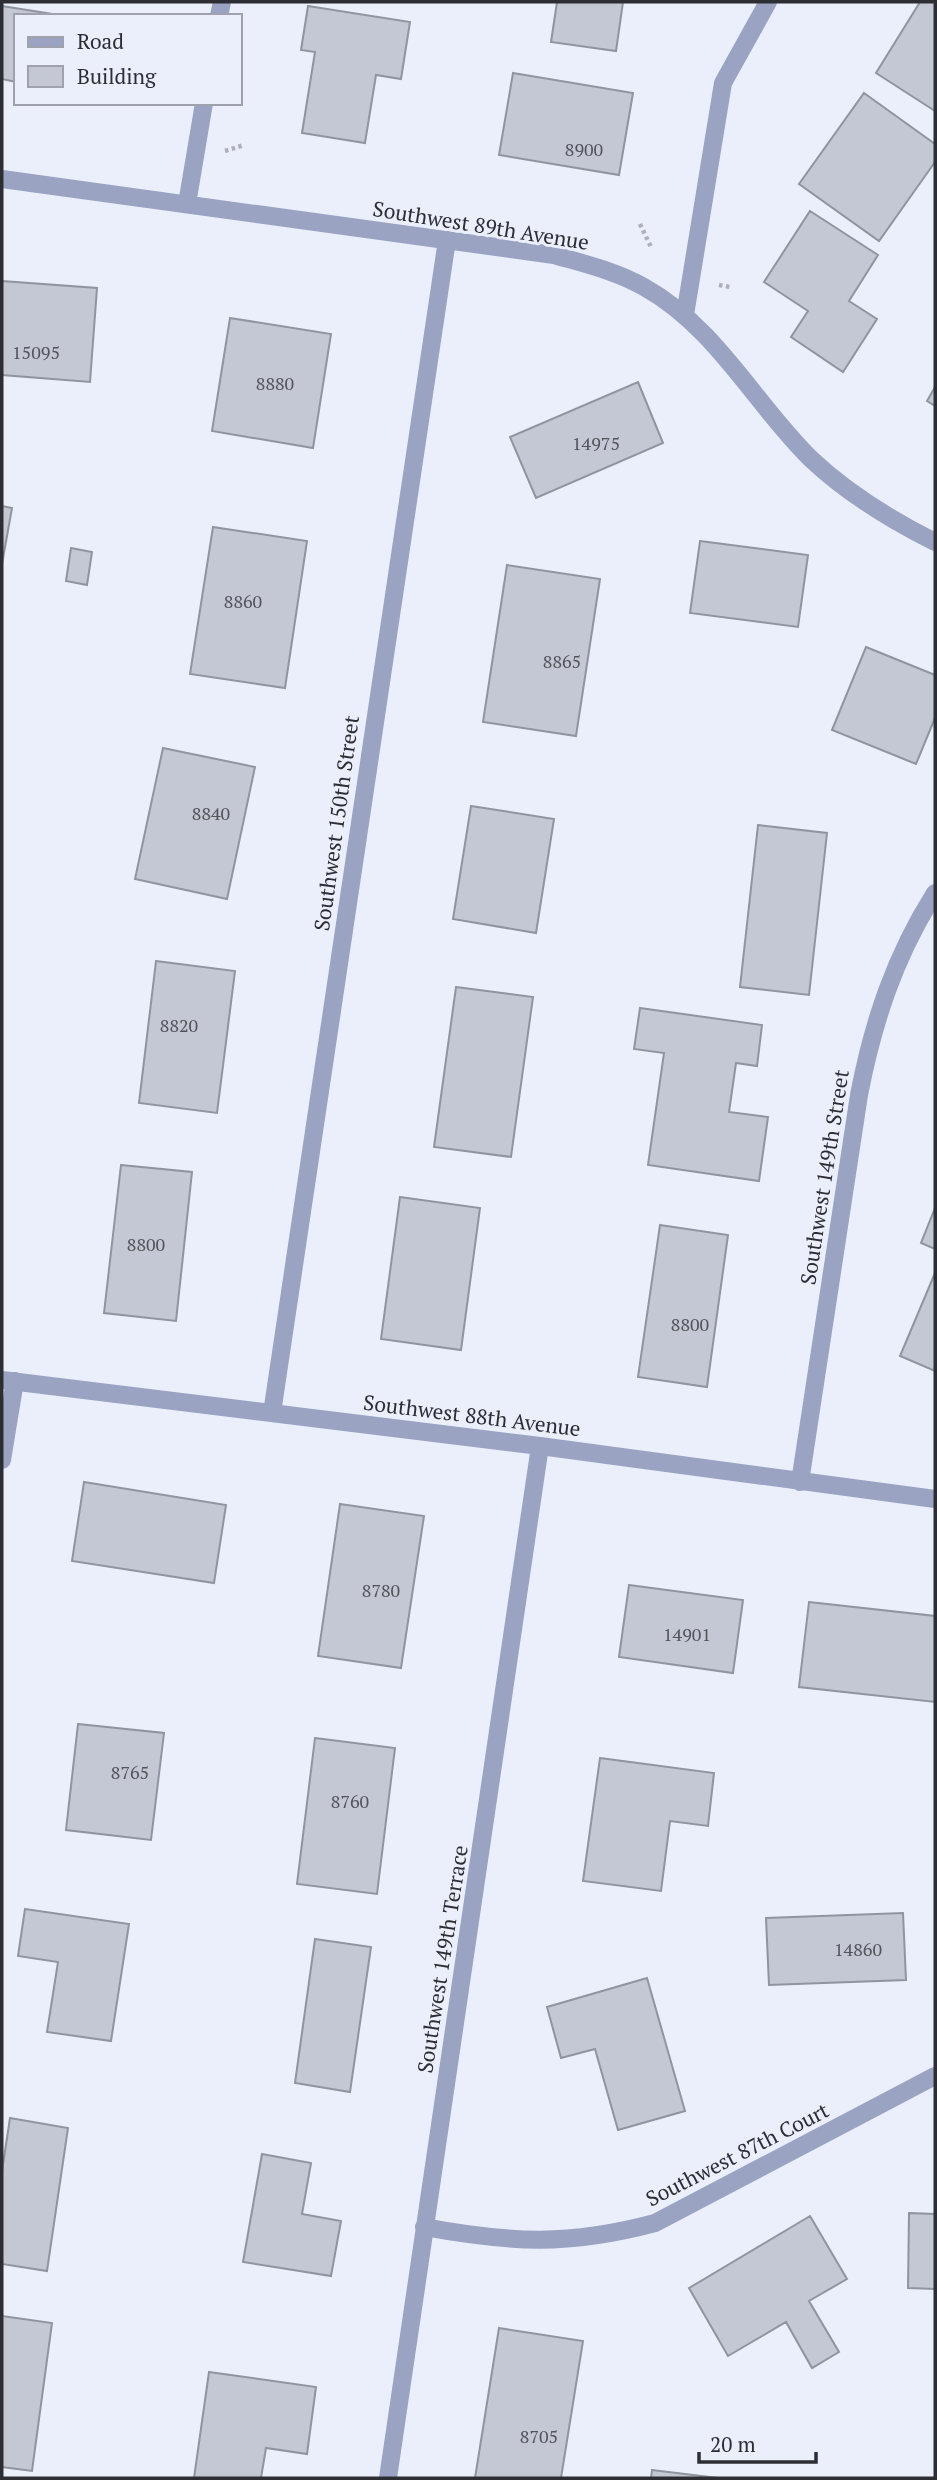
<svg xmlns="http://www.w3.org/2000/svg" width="937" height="2480" font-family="'PT Serif',serif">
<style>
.building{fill:#c4c7d4;stroke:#9094a0;stroke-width:2}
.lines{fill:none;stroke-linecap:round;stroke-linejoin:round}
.path{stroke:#adb0bb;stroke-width:4.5;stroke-dasharray:3.5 3.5;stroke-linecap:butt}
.minor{stroke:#9ba3c3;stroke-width:18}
.labels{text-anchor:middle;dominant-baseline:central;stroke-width:6;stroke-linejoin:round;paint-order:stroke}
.number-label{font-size:18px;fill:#52545b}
.street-label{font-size:21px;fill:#2c2e33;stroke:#ebeffc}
</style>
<rect width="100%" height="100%" fill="#ebeffc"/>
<path class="building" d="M557,2h66l-7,49 -65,-9z
M920,2h15v109l-59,-38z
M2,6l63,10h-49v66l-14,-3z
M308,6l102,16 -9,57 -25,-4 -11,68 -63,-10 13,-81 -14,-2z
M513,73l120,20 -14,82 -120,-20z
M864,93l71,51v18l-56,79 -80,-57z
M810,211l68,44 -29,46 28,18 -34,53 -52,-35 17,-26 -44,-29z
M2,281l95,7 -7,94 -88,-7z
M230,318l101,16 -18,114 -101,-17z
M638,382l25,61 -127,55 -26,-61z
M935,387v19l-8,-5z
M2,506l10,2 -10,56z
M213,527l94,14 -22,147 -95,-14z
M700,541l108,14 -10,72 -108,-14z
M71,548l21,4 -5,33 -21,-4z
M507,565l93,14 -24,157 -93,-14z
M866,647l69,28v43l-19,46 -84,-34z
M163,748l92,19 -28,132 -92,-20z
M471,806l83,13 -18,114 -83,-14z
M758,825l69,8 -18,162 -69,-8z
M156,961l79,10 -18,142 -78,-10z
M456,987l77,10 -22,160 -77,-10z
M640,1008l122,17 -5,41 -21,-3 -7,49 39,5 -9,64 -111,-16 16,-112 -30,-4z
M121,1165l71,7 -16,149 -72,-8z
M400,1197l80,11 -19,142 -80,-11z
M935,1208v41l-14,-6z
M660,1225l68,10 -21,152 -69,-10z
M935,1273v98l-35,-15z
M84,1482l142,23 -12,78 -142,-22z
M340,1504l84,12 -23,152 -83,-12z
M629,1585l114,15 -10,73 -114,-16z
M809,1602l126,14v86l-136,-15z
M78,1724l86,9 -13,107 -85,-10z
M315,1738l80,10 -18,146 -80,-10z
M600,1758l114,15 -6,53 -38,-5 -9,70 -78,-10z
M25,1909l104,15 -18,117 -64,-9 11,-70 -40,-6z
M903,1913l3,67 -137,5 -3,-67z
M315,1939l56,8 -21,145 -55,-9z
M647,1978l38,133 -67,19 -23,-81 -34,9 -14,-51z
M10,2118l58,10 -21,143 -45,-7v-93z
M262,2154l49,9 -9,51 39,7 -10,55 -88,-14z
M909,2213l26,1v75l-27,-1z
M810,2216l37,63 -38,22 30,51 -27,16 -26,-46 -58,34 -39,-68z
M2,2316l50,7 -20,148 -30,-4z
M499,2328l84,13 -22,137h-86z
M209,2372l107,15 -9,67 -41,-6 -5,30h-67z
M652,2470l66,8h-67z"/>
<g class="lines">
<path class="path" d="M225,151l19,-6
M640,224l11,23
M719,285l11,2"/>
<path class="minor" d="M219,16l3,-14
M2,179l552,76c31,9 62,16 90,32 72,40 110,116 167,172 36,34 80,61 124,83
M187,204l17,-101
M685,315l38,-232 45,-81
M2,1380l538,66 395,53
M272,1413l175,-1173
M2,1460l13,-79
M800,1482l59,-387c14,-73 36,-139 76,-202
M424,2227c87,16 145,19 231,-4l280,-147
M388,2478l152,-1032"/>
</g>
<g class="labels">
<g class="number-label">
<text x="584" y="149">8900</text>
<text x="36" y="352">15095</text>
<text x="275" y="383">8880</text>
<text x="596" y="443">14975</text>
<text x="243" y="601">8860</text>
<text x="562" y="661">8865</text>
<text x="211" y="813">8840</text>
<text x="179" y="1025">8820</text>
<text x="146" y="1244">8800</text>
<text x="690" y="1324">8800</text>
<text x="381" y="1590">8780</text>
<text x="687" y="1634">14901</text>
<text x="130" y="1772">8765</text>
<text x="350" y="1801">8760</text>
<text x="858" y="1949">14860</text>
<text x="539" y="2436">8705</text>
</g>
<g class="street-label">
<text transform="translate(481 225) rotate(9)">Southwest 89th Avenue</text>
<text transform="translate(336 823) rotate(-82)">Southwest 150th Street</text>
<text transform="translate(824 1177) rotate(-81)">Southwest 149th Street</text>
<text transform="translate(472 1415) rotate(7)">Southwest 88th Avenue</text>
<text transform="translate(442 1959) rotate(-81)">Southwest 149th Terrace</text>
<text transform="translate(737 2154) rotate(-27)">Southwest 87th Court</text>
</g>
</g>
<rect width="937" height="2480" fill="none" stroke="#2c2e33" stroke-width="7"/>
<rect x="14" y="14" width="228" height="91" fill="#ebeffc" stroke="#9fa2ac" stroke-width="2"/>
<rect x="28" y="37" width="35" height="10" fill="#9ba3c3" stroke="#9fa2ac" stroke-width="2"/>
<text x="77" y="49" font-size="21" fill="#2c2e33">Road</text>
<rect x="28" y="66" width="35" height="21" fill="#c4c7d4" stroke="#9fa2ac" stroke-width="2"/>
<text x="77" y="84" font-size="21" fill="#2c2e33">Building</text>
<path d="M699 2452v10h117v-10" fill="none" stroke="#2c2e33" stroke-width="3.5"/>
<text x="710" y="2452" font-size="21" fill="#2c2e33" stroke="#ebeffc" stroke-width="5" paint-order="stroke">20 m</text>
</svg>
